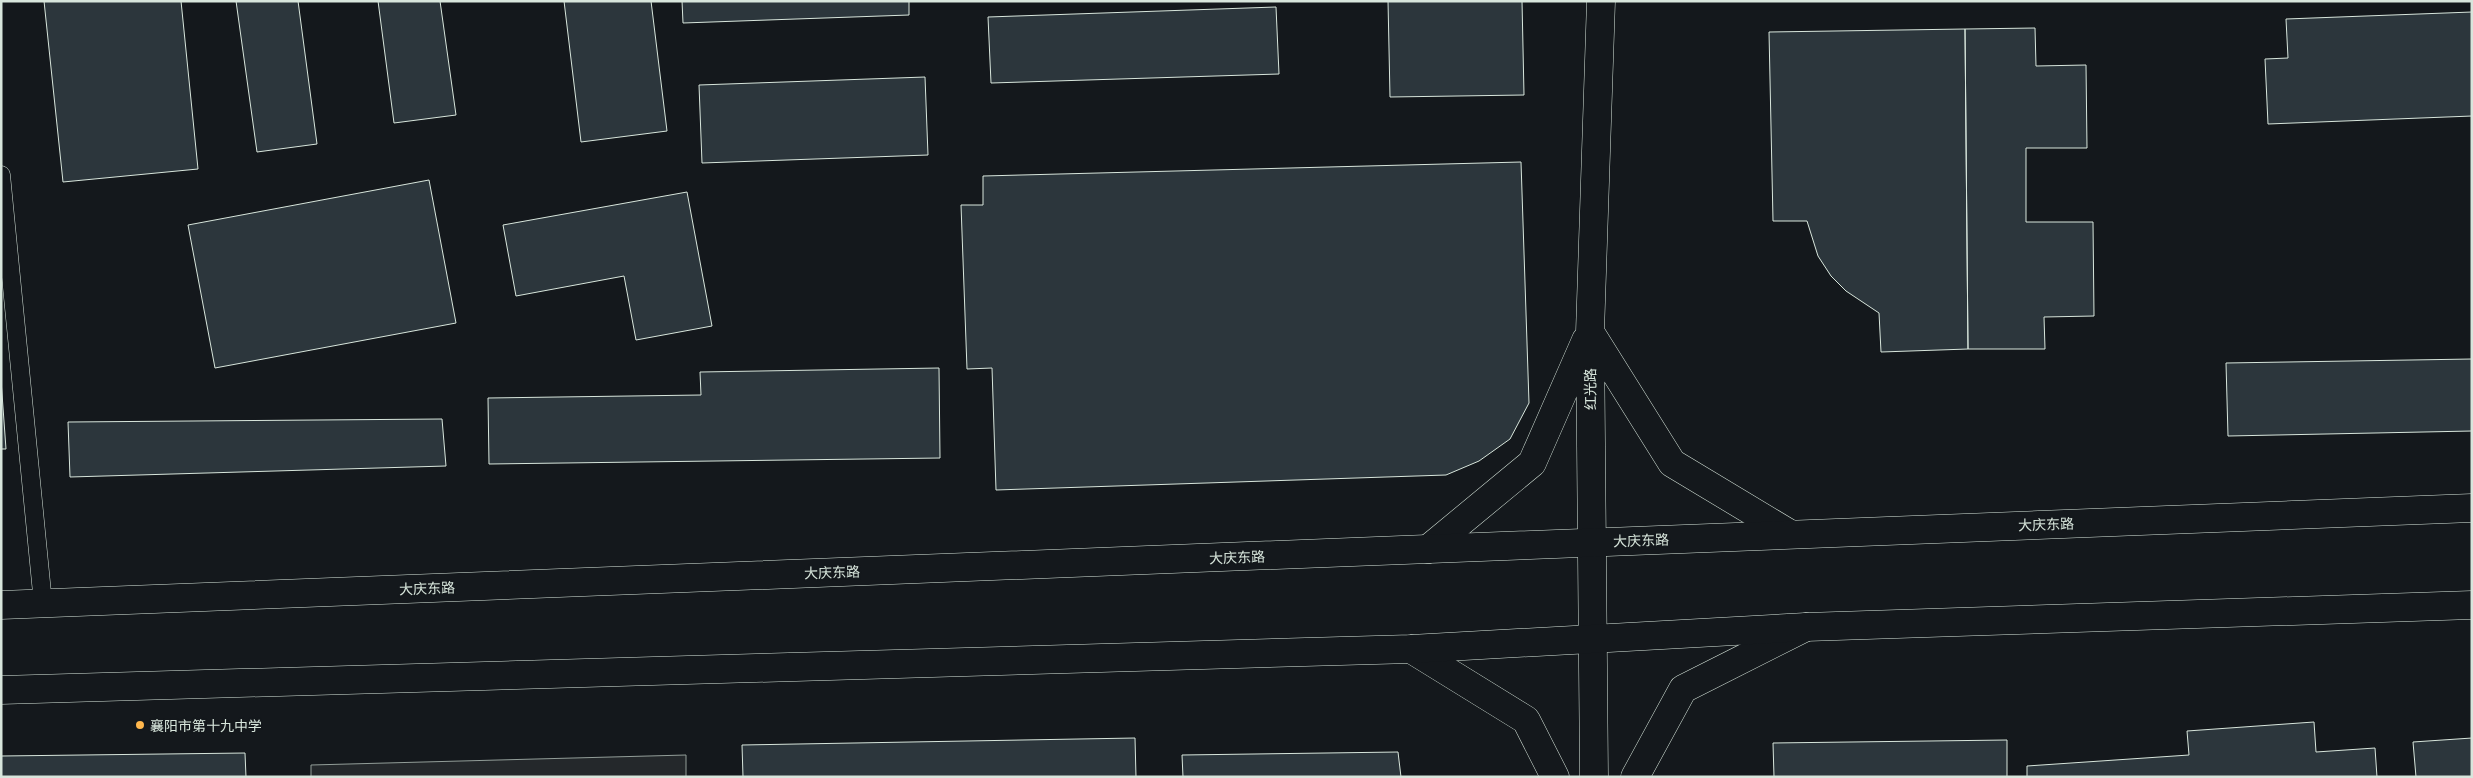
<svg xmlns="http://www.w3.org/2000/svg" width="2473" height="778" font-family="'Golos Text','Noto Sans SC',sans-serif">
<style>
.parking{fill:#24282b;stroke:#939e99}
.building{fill:#2c363c;stroke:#d8e6dc}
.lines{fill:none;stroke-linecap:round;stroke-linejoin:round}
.lane-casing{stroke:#d8e6dc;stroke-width:19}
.secondary-casing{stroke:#d8e6dc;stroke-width:29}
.primary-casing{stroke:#d8e6dc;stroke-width:29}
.lane{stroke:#14181c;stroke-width:18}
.secondary{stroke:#14181c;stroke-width:28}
.primary{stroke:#14181c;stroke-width:28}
.poi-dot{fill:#ffb74d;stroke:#14181c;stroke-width:2}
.labels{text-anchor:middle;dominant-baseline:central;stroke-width:4;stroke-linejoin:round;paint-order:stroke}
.street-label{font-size:14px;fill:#d8e6dc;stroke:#14181c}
.poi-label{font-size:14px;fill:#d8e6dc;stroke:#14181c;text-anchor:start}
</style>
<rect width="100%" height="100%" fill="#14181c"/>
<path class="parking" d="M686,755v22h-375v-12z"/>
<path class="building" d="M44,1h137l17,168 -135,13z
M236,1h62l19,143 -60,8z
M378,1h62l16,114 -62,8z
M564,1h87l16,130 -86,11z
M682,1h227v14l-226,8z
M1388,1h134l2,94 -134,2z
M1276,7l3,67 -288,9 -3,-66z
M2472,12v104l-204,8 -3,-65 23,-1 -2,-39z
M2035,28l1,38 50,-1 1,83h-61v74h67l1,94 -50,1 1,32h-77l-3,-320z
M1965,29l3,320 -87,3 -2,-39 -33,-22 -15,-15 -13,-20 -11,-35h-34l-4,-189z
M925,77l3,78 -226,8 -3,-78z
M1521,162l8,241 -19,36 -31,22 -33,14 -450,15 -4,-122 -25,1 -6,-164h22v-29z
M429,180l27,143 -241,45 -27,-143z
M687,192l25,134 -76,14 -12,-64 -108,20 -13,-71z
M2472,359v72l-244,5 -2,-73z
M939,368l1,90 -451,6 -1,-66 213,-3 -1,-23z
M1,380l5,69h-5z
M442,419l4,47 -376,11 -2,-55z
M2314,722l2,30 59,-4 2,29h-350v-11l162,-11 -2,-24z
M1135,738l1,39h-393l-1,-32z
M2472,738v39h-56l-3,-35z
M2007,740v37h-233l-1,-34z
M1398,752l3,25h-218l-1,-22z
M245,753l1,24h-245v-21z"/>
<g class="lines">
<g class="lane-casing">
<path id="lane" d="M1,175l42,428"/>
</g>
<g class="secondary-casing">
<path id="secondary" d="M1590,332l82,131 118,71
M1428,549l104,-86 54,-123
M1411,649l115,71 29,57
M1594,777l-4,-445 11,-331
M1635,777l48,-88 123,-62"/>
</g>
<g class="primary-casing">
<path id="primary" d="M1,605l2471,-97
M1,690l1410,-41 395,-22 666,-22"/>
</g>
<use href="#lane" class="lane"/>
<use href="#secondary" class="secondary"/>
<use href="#primary" class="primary"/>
</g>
<circle class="poi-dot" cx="140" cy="725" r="5"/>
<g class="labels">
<g class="street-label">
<text transform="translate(1590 389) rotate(-91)">红光路</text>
<text transform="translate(2046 524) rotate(-2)">大庆东路</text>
<text transform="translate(1641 540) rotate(-2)">大庆东路</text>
<text transform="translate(1237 557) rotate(-2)">大庆东路</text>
<text transform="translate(832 572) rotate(-2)">大庆东路</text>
<text transform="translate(427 588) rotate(-2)">大庆东路</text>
</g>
<g class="poi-label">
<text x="150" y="725">襄阳市第十九中学</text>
</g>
</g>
<rect width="2473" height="778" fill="none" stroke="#d8e6dc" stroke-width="5"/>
</svg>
